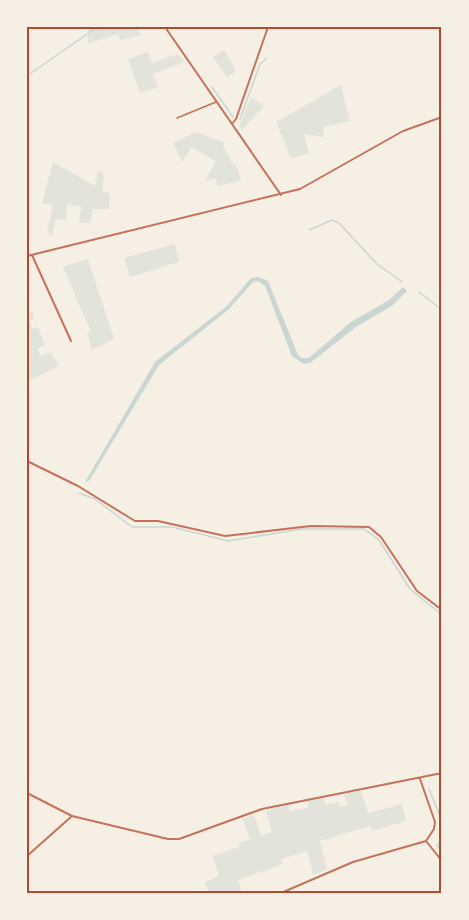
<svg xmlns="http://www.w3.org/2000/svg" width="469" height="920" font-family="'Noto Sans',sans-serif">
<style>
.green{fill:#e2e4dc}
.water{fill:#c9d6d2}
.lines{fill:none;stroke-linecap:round;stroke-linejoin:round}
.stream{stroke:#c9d6d2;stroke-width:1.5}
.service{stroke:#c5725c;stroke-width:1.5}
.minor{stroke:#c5725c;stroke-width:2}
.neatline{fill:none;stroke:#b5482f;stroke-width:2}
</style>
<rect width="100%" height="100%" fill="#f6efe4"/>
<path class="green" d="M90,27h48l3,8 -21,5 -2,-6 -29,9 -2,-11z
M224,50l12,21 -9,6 -14,-20z
M148,52l4,11 26,-9 6,8 -31,12 5,13 -18,6 -12,-34z
M341,85l9,36 -27,6 1,10 -20,-3 5,19 -18,5 -15,-36z
M251,97l13,9 -22,24 -3,-4z
M196,132l29,11 -2,3 10,18h3l5,16 -23,6 -3,-8 -10,3 11,-19 -24,-15 -10,15 -9,-19z
M53,162l42,24 3,-15 6,3 -2,17 8,2 -1,16h-16l-3,14h-11l2,-16 -14,-3 -1,16 -10,-1 -4,18 -5,-6 6,-26 -11,-2z
M175,244l4,18 -49,15 -6,-19z
M88,259l26,80 -22,11 -5,-17 4,-1 -28,-65z
M33,311l1,8 -4,1 2,8 6,-1 7,18 -7,3 2,8 11,-3 8,13 -31,15 -1,-68z
M361,791l7,22 34,-9 4,17 -34,10 -2,-5 -50,15 7,28 -14,6 -6,-24 -26,8 2,5 -45,16 4,13h-33l-4,-11 14,-6 -6,-20 26,-9v-4l11,-4 -7,-20 11,-4 7,21 11,-4 -6,-21 22,-6 2,6 18,-3v-7l16,-3 1,7 13,-3 2,5 8,-2 -4,-11z"/>
<path class="water" d="M258,277l10,4 30,74 4,3h7l42,-36 38,-22 14,-13 4,4 -15,15 -36,21 -46,36 -6,1 -12,-8 -27,-70 -7,-5 -5,1 -24,27 -70,56 -70,116 -4,1 70,-120 72,-56 24,-28z"/>
<g class="lines">
<path class="stream" d="M27,76l66,-46 8,-3
M212,87l21,30
M240,119l20,-55 7,-6
M309,230l23,-10 7,3 38,41 25,18
M419,292l23,18
M79,493l16,6 37,28h40l56,14 75,-12h61l15,11 31,49 32,26
M429,789l13,32
M442,840l-5,5 5,7
M440,881l2,-2"/>
<path class="service" d="M177,118l39,-16"/>
<path class="minor" d="M165,27l116,168
M232,124l4,-5 32,-92
M32,255l39,86
M27,256l273,-67 103,-58 39,-14
M27,461l51,25 57,35h23l67,15 86,-10 58,1 12,10 36,54 25,19
M27,793l45,23 96,23h11l83,-30 180,-36
M426,841l16,20
M27,856l45,-40
M281,893l72,-31 73,-21 8,-12 1,-7 -15,-43"/>
</g>
<rect width="469" height="920" fill="none" stroke="#f6efe4" stroke-width="57"/>
<rect x="28" y="28" width="412" height="864" class="neatline"/>
</svg>
